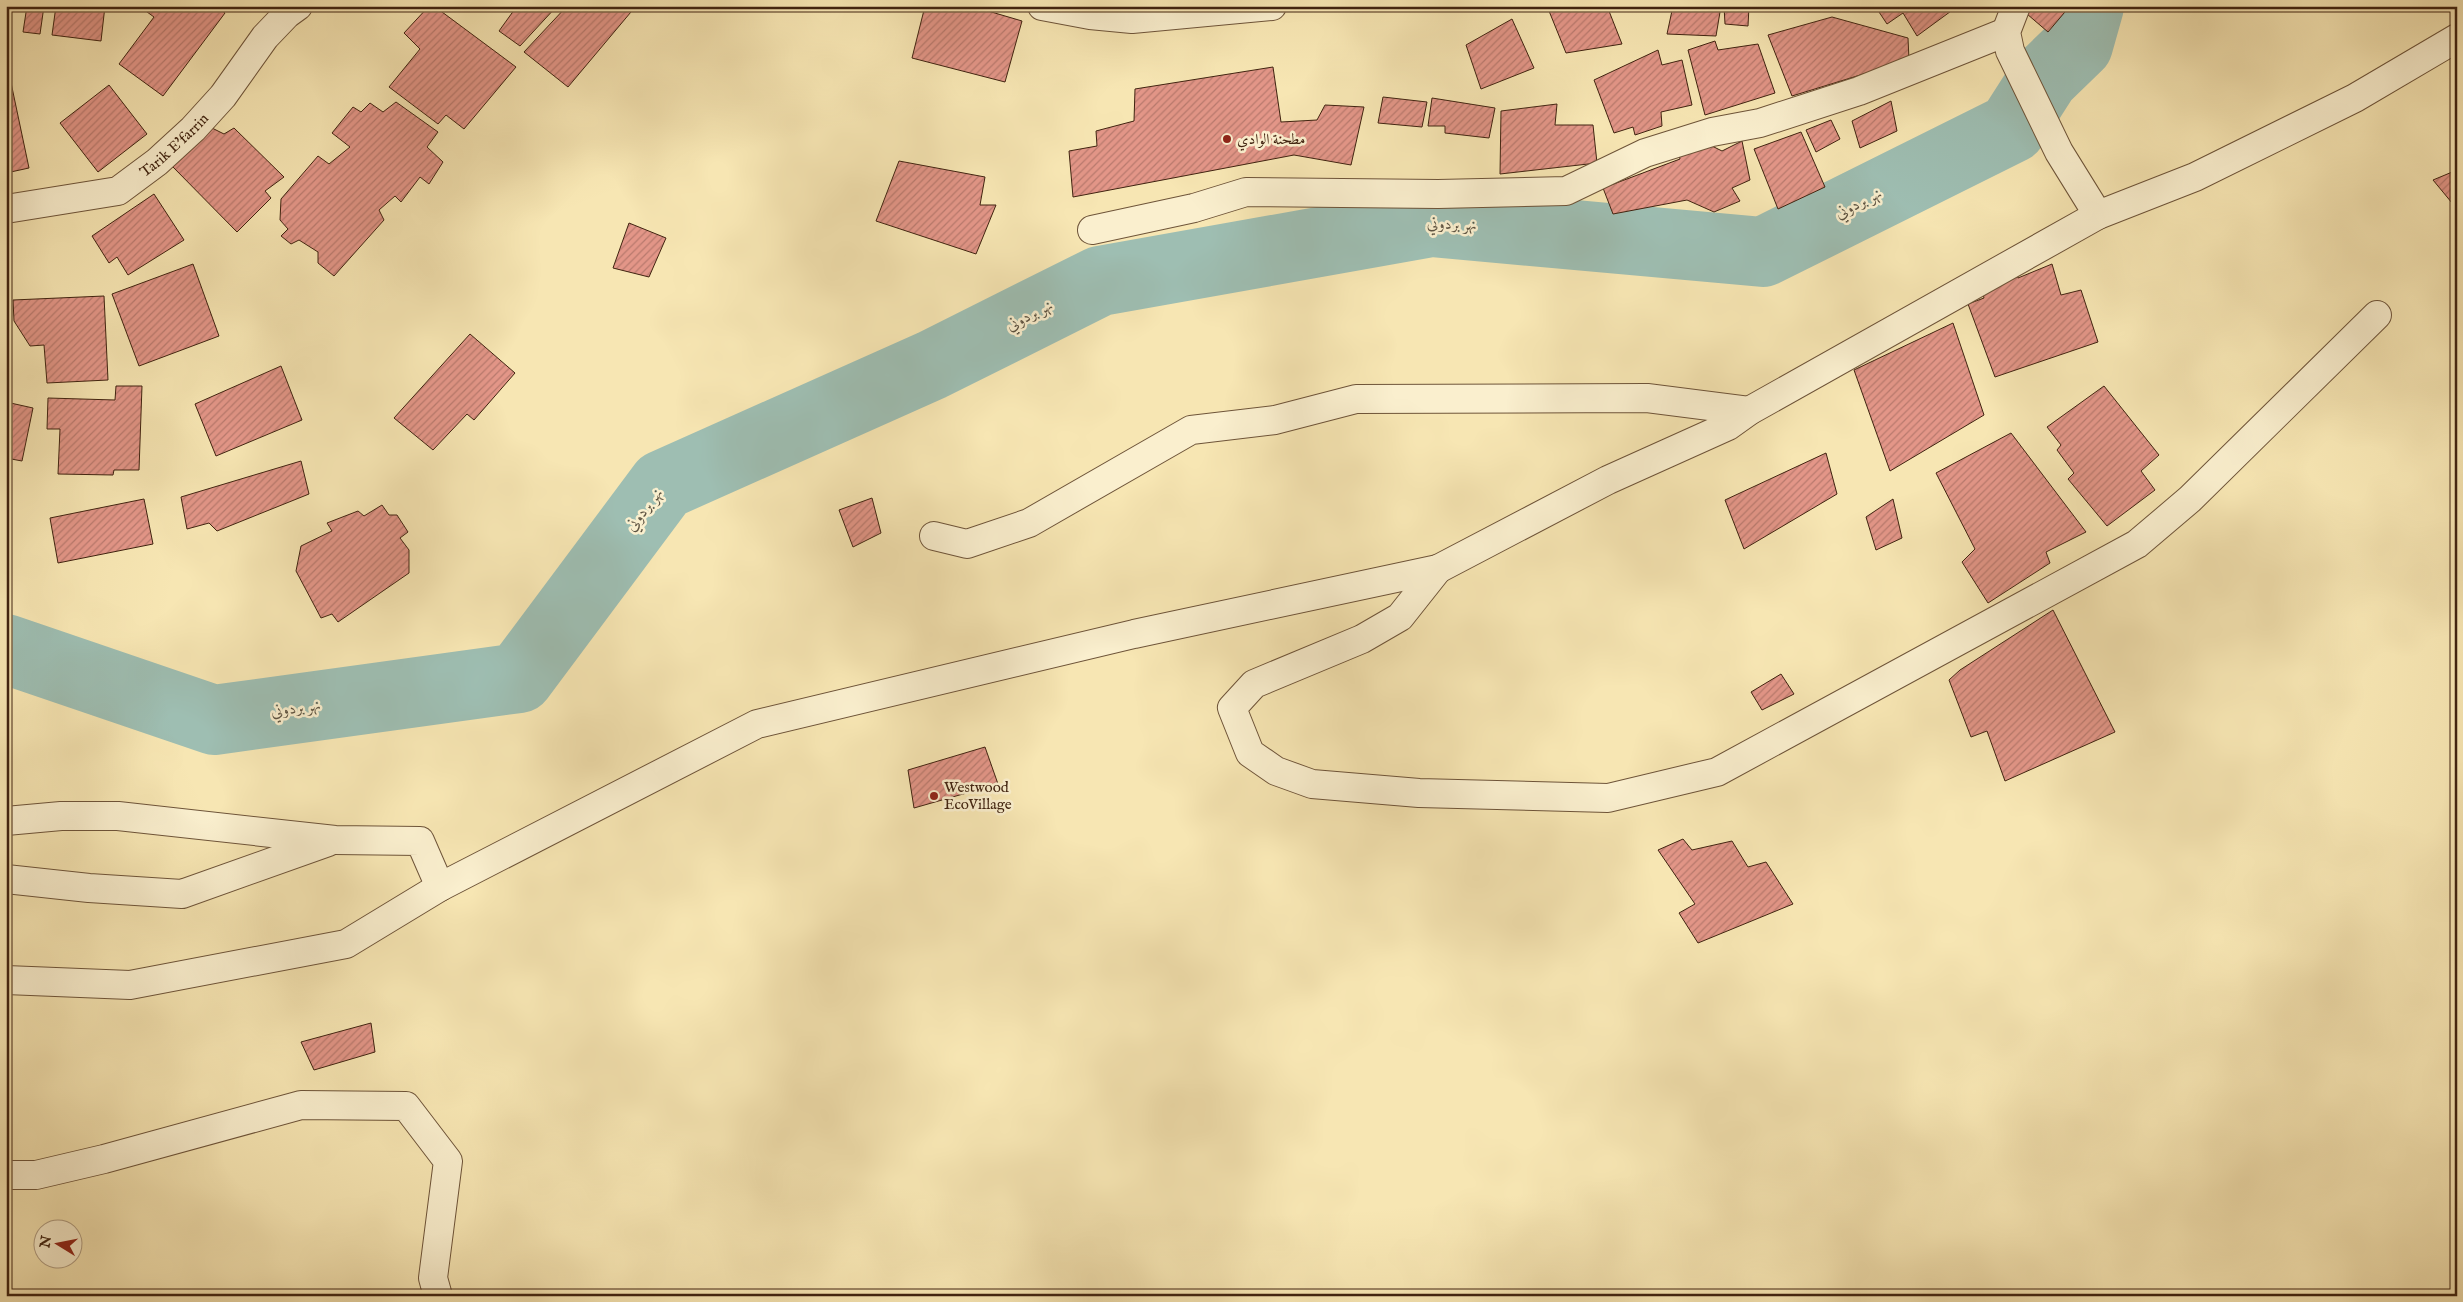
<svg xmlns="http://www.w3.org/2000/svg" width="2463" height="1302" font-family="'IM FELL English',Amiri,serif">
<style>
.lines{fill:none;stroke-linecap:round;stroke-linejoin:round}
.river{stroke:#9ebeb2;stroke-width:70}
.building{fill:url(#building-hatch);stroke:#402310}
.minor-casing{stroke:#6e5439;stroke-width:30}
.minor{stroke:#faefce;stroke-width:28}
.poi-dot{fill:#8f2418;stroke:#faefce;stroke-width:2}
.labels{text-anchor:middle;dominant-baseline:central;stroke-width:5;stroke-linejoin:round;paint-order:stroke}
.poi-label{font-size:15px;fill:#402310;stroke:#faefce;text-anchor:start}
.street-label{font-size:15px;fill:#402310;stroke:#faefce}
.water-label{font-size:16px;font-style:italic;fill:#5c5241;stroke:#faefce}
</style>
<defs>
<pattern id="building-hatch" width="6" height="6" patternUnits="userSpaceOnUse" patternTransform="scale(1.25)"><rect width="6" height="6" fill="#e39688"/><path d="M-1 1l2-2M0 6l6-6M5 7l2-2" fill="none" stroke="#b97a6e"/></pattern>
</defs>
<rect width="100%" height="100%" fill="#f7e6b3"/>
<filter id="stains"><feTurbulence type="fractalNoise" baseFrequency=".004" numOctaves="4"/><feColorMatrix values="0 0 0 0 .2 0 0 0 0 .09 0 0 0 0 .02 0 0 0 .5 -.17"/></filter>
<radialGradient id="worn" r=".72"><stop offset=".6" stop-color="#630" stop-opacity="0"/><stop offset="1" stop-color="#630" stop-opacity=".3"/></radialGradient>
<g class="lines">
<path class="river" d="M6,649l208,71 305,-42 144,-193 269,-120 168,-84 331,-59 332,30 249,-124 32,-50 34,-33 11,-39"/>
</g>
<path class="building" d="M27,6h17l-4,28 -17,-2z
M56,6h49l-4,35 -49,-6z
M145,6h71l9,7 -62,83 -44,-32 35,-47 -11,-8z
M429,6h5l82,61 -52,62 -18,-14 -8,9 -49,-37 31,-38 -16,-16z
M517,6h40l-37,40 -21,-15z
M567,6h69l-68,81 -44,-35z
M925,6h46l51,15 -17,61 -93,-24z
M1547,6h60l15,38 -56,9z
M1673,6h48l-5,30 -49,-2z
M1724,6h25l-1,20 -23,-2z
M1875,6h83l-41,30 -14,-23 -16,11z
M2032,6h38l-22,26 -21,-18z
M1832,17l76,21 1,22 -117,36 -24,-61z
M1512,19l22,49 -53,21 -15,-44z
M1715,41l3,9 40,-6 17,49 -70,22 -17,-65z
M1658,50l4,15 20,-5 10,45 -31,7 1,14 -27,9 -2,-8 -19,6 -20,-53z
M6,59l23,109 -23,5z
M1273,67l8,55 36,-2 8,-15 39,2 -13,58 -57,-10 -221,42 -4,-46 28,-5 -1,-15 38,-10 1,-32z
M109,85l38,49 -49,38 -38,-49z
M1383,97l44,5 -5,25 -44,-4z
M1432,98l63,10 -6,30 -44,-5v-7h-17z
M1891,101l6,30 -37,17 -8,-27z
M396,102l42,30 -11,15 16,15 -14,22 -9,-7 -19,25 -6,-6 -16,14 5,10 -50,56 -16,-13v-11l-19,-12 -8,4 -10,-8 7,-7 -8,-9 1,-21 37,-43 11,8 21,-17 -18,-14 21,-26 8,5 9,-9 13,9z
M1557,104l-2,21h38l4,38 -97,11 1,-63z
M1831,120l9,19 -24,13 -10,-22z
M210,127l14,7 10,-6 50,49 -19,14 6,7 -34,34 -65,-66z
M1801,132l24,55 -47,22 -24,-60z
M1742,141l8,39 -18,8 8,13 -26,11 -27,-12 -74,14 -10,-26 77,-29 -2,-8 30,-7 14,7z
M899,161l86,16 -5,28h16l-20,49 -100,-33z
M2457,170v39l-24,-29z
M154,194l30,46 -56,35 -11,-18 -8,6 -17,-27z
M629,223l37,15 -17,39 -36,-9z
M193,264l26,72 -80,30 -27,-72z
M2052,264l9,31 20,-5 17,52 -103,35 -27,-73 16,-6 -4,-14 36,-17 2,11z
M104,296l4,84 -61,3 -3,-38 -14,1 -16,-25 -1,-21z
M1953,323l31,92 -94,56 -36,-101z
M470,334l45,39 -41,47 -7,-6 -34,36 -39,-32z
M281,366l21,54 -86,36 -21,-52z
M116,386h26l-3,84h-25l-1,5 -55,-1 2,-45h-13l1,-31 67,2z
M2104,386l55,69 -18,16 14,19 -48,36 -39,-47 6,-6 -17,-23 4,-5 -14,-18z
M6,402l27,6 -11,53 -16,-3z
M2011,433l75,99 -40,20 4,11 -62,40 -26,-41 13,-13 -39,-76z
M1826,453l11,41 -93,55 -19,-49z
M301,461l8,33 -92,37 -8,-8 -22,6 -6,-32z
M872,498l9,35 -28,14 -14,-37z
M144,499l9,45 -95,19 -8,-45z
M1893,499l9,39 -26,12 -10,-33z
M382,505l7,10h8l11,17 -8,6 9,12v23l-71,49 -6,-8 -11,4 -25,-47 5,-25 31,-15 -5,-8 31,-12 6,5z
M2053,610l62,122 -110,49 -18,-50 -16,6 -22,-57 11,-10z
M1781,674l13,20 -32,16 -11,-18z
M985,747l13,37 -84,24 -6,-38z
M1683,839l9,11 40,-9 16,26 18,-5 27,42 -95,39 -19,-30 16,-9 -37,-54z
M371,1023l4,29 -61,18 -13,-28z"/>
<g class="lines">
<g class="minor-casing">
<g id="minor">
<path d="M1042,6l48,9 42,4 140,-13"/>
<path d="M2016,6l-10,26 4,19 49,101 39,63"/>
<path id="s1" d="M6,209l112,-18 39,-29 36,-33 30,-33 42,-59 22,-23 11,-8"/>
<path d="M1092,230l102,-22 52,-16 192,2 128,-3 79,-38 67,-21 48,-9 99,-32 147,-59"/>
<path d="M934,536l33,8 62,-21 162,-93 84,-10 81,-21 291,-1 102,13"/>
<path d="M1438,569l-38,48 -38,22 -108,45 -22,24 18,45 26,18 36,13 107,9 189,5 109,-26 420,-228 53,-45 187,-184"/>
<path d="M6,821l55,-5h57l217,24 85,1 20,46"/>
<path d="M6,879l83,9 93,6 146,-52"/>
<path d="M6,980l124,5 216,-41 94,-57 317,-163 377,-90 304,-65 170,-89 120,-54 21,-15 349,-196 97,-38 160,-79 102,-60"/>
<path d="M6,1175h30l68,-16 197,-54 105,1 42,55 -15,117 5,18"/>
</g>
</g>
<use href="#minor" class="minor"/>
</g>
<g class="poi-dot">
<circle cx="1227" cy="139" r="5"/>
<circle cx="934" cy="796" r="5"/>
</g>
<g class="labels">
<g class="poi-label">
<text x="1237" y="139">مطحنة الوادي</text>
<text x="944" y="787">Westwood<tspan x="944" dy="17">EcoVillage</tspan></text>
</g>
<g class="street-label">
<text stroke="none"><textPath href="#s1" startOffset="186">Tarik E'farrin</textPath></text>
</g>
<g class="water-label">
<text transform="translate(1859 204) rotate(-27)">نهر بردوني</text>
<text transform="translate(1452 225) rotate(2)">نهر بردوني</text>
<text transform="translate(1030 316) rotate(-27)">نهر بردوني</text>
<text transform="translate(645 510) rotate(-52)">نهر بردوني</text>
<text transform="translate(296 709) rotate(-8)">نهر بردوني</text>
</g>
</g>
<rect width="2463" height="1302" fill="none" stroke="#f7e6b3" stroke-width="25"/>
<rect x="8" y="8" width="2448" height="1287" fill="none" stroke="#402310" stroke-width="2.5"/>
<rect x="12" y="12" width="2438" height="1277" fill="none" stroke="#402310"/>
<g transform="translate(58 1244) rotate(280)"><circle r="24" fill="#faefce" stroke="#b09d82"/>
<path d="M0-4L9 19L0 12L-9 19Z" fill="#8f2418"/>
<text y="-8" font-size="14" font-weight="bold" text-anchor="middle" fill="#402310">N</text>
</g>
<rect width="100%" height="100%" filter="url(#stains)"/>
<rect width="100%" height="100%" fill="url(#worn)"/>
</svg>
